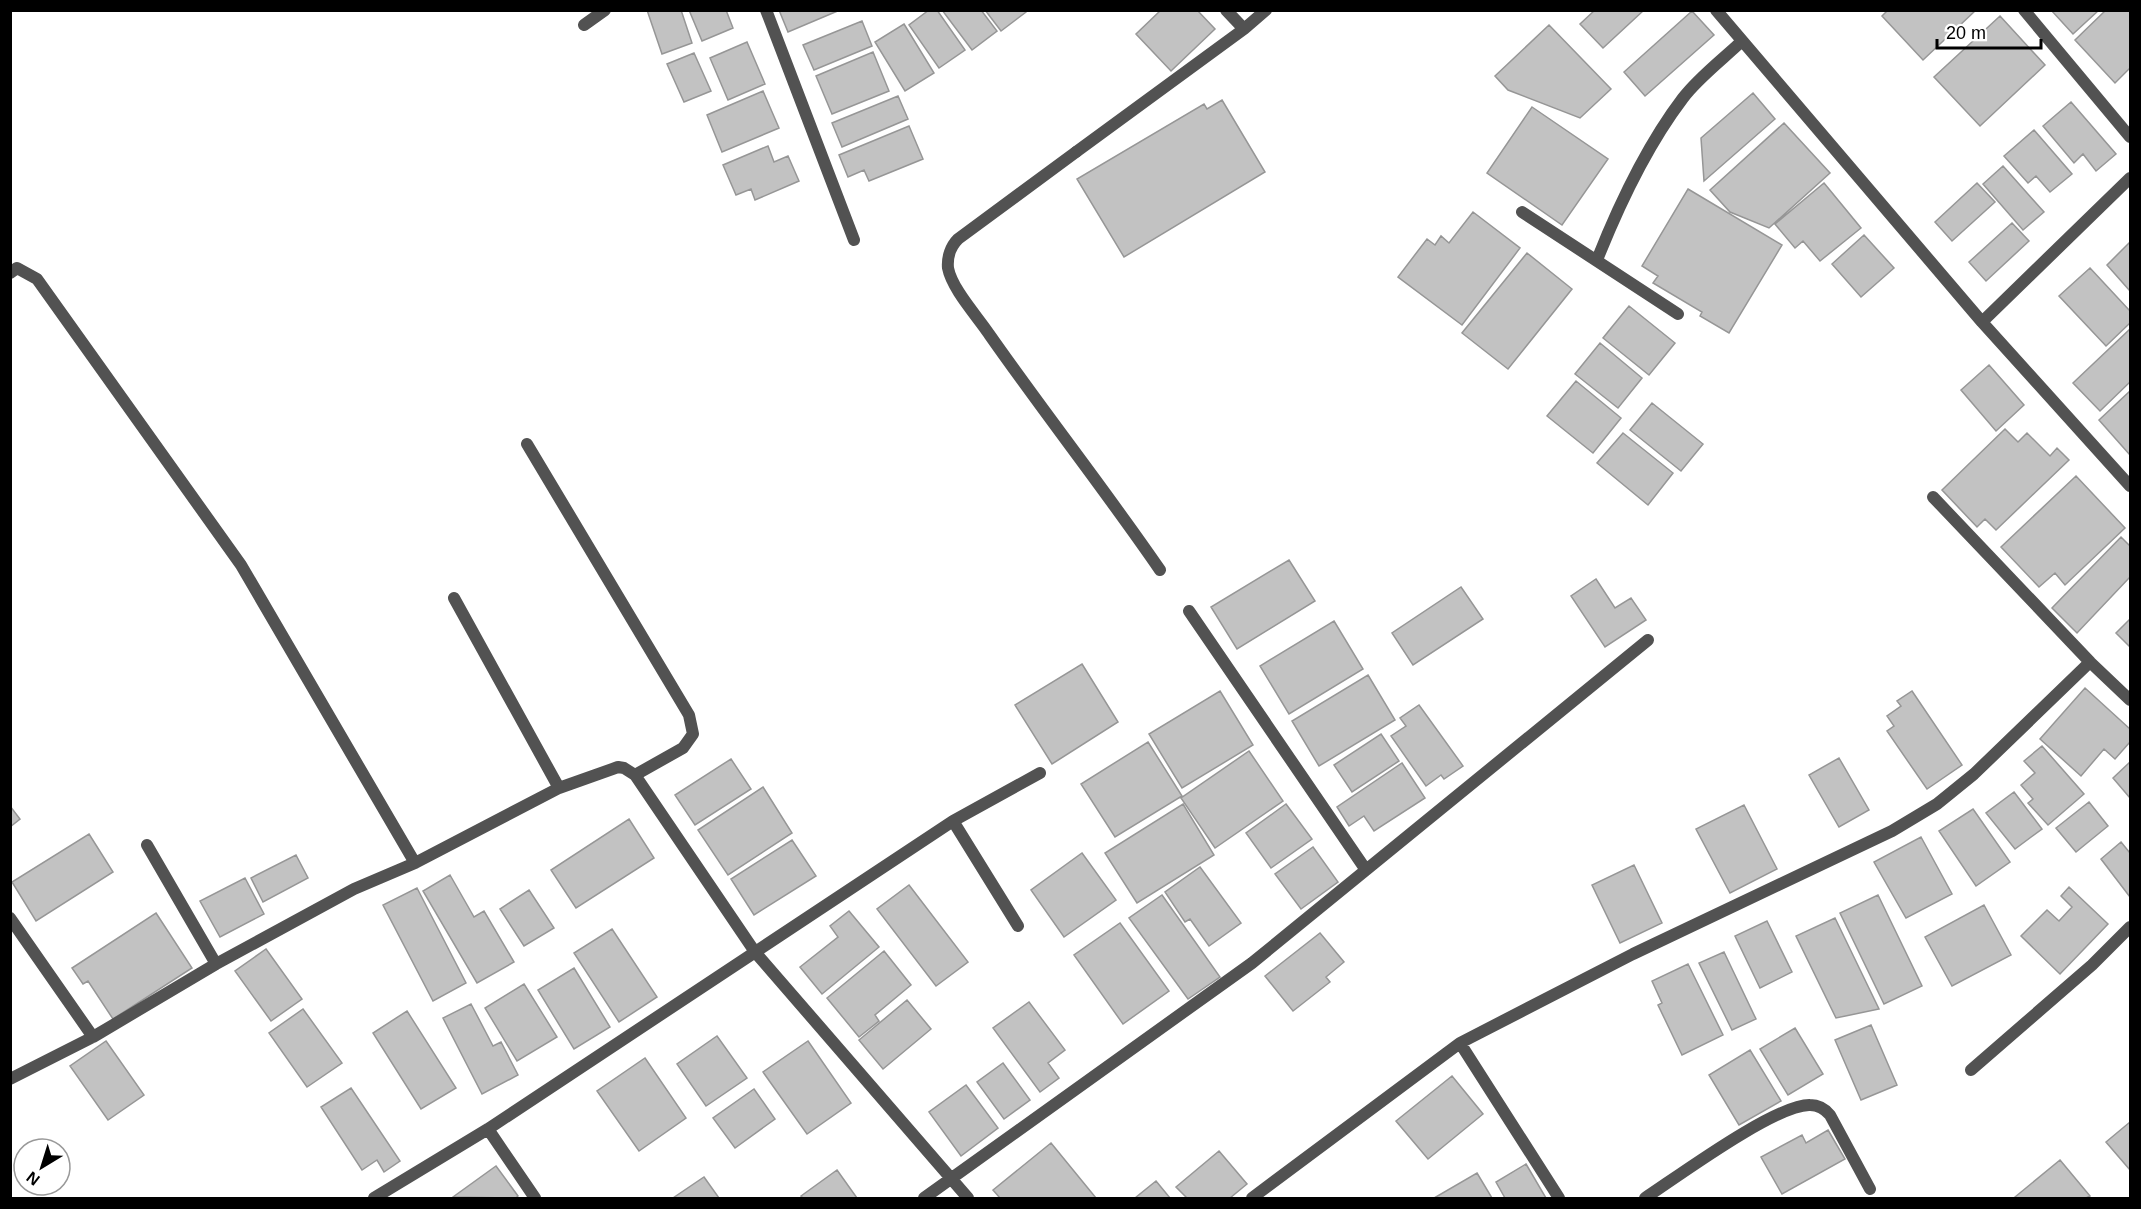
<svg xmlns="http://www.w3.org/2000/svg" width="2141" height="1209" font-family="Helvetica,sans-serif">
<style>
.building{fill:#c2c2c2;stroke:#969696;stroke-width:1.5}
.lines{fill:none;stroke-linecap:round;stroke-linejoin:round}
.lane{stroke:#525252;stroke-width:12}
.street{stroke:#525252;stroke-width:12}
</style>
<rect width="100%" height="100%" fill="#fff"/>
<path class="building" d="M647,10h34l11,33 -30,11z
M689,10h37l7,18 -31,13z
M779,10h61l-52,22z
M929,10h8l28,40 -26,18 -30,-43z
M942,10h39l16,21 -25,19z
M985,10h40l1,2 -25,19z
M1161,10h36l18,19 -44,42 -35,-37z
M1595,10h49l-41,38 -23,-24z
M1888,10h88l-53,50 -41,-44z
M2051,10h48l-26,24z
M2106,10h24v58l-15,15 -40,-43z
M1692,11l22,24 -69,61 -21,-24z
M2000,16l45,49 -65,61 -46,-49z
M862,21l10,25 -58,24 -11,-25z
M904,24l30,49 -29,18 -30,-49z
M1549,25l62,64 -31,29 -72,-28 -13,-14z
M747,42l18,42 -37,16 -18,-42z
M873,52l16,39 -57,23 -16,-38z
M694,53l17,38 -27,11 -17,-38z
M763,91l16,37 -57,24 -15,-37z
M1753,93l22,26 -71,62 -3,-43z
M898,96l10,23 -66,28 -10,-24z
M1222,100l43,72 -141,85 -47,-78 127,-75 3,5z
M2071,102l45,52 -20,17 -13,-17 -9,9 -31,-37z
M1532,107l76,52 -46,66 -75,-52z
M1784,123l46,50 -61,55 -39,-16 -20,-22z
M909,126l14,33 -54,22 -5,-11 -16,7 -9,-22z
M2034,130l38,44 -22,18 -14,-16 -8,7 -24,-27z
M768,146l6,16 14,-6 11,25 -44,19 -4,-11 -15,6 -13,-30z
M2003,166l41,46 -21,18 -40,-46z
M1824,183l37,45 -41,33 -17,-20 -8,7 -20,-24z
M1977,183l18,19 -43,39 -17,-19z
M1688,189l94,56 -53,88 -29,-17 2,-4 -49,-29 5,-7 -16,-10z
M1473,212l47,36 -58,77 -64,-48 29,-38 8,6 6,-9 8,7z
M2012,223l17,18 -43,40 -17,-19z
M1864,235l30,33 -33,29 -29,-33z
M2130,242v49l-23,-26z
M1527,253l45,36 -64,80 -46,-36z
M2090,268l40,43v12l-24,23 -47,-50z
M1629,306l46,37 -26,32 -46,-37z
M2130,329v53l-30,29 -27,-28z
M1600,343l42,35 -24,30 -43,-34z
M1989,365l35,40 -28,26 -35,-41z
M1576,381l45,37 -28,35 -46,-37z
M2130,391v64l-31,-35z
M1652,403l51,41 -22,27 -51,-41z
M2005,429l13,13 9,-9 23,23 7,-8 12,12 -73,70 -11,-11 -8,8 -35,-37z
M1623,433l50,40 -25,32 -51,-42z
M2076,476l49,52 -60,57 -10,-12 -16,14 -38,-40z
M2121,537l9,9v31l-53,56 -25,-25z
M1289,560l26,41 -78,48 -26,-42z
M1596,579l19,29 16,-10 15,22 -41,27 -34,-51z
M1461,587l22,32 -70,46 -21,-32z
M2130,619v28l-14,-14z
M1334,621l29,48 -74,45 -29,-48z
M1082,664l36,58 -66,42 -37,-59z
M1368,675l27,45 -76,46 -27,-45z
M2085,688l45,41v13l-15,17 -11,-10 -23,27 -41,-37z
M1220,691l33,54 -71,43 -33,-54z
M1912,691l50,74 -35,24 -40,-58 7,-5 -7,-10 14,-10 -4,-5z
M1419,705l44,61 -19,13 -3,-4 -15,11 -35,-50 15,-10 -6,-8z
M1381,734l18,27 -47,31 -18,-27z
M1148,742l34,54 -67,41 -34,-53z
M2042,746l42,48 -36,31 -20,-22 5,-4 -12,-14 14,-12 -11,-12z
M1249,751l34,50 -68,47 -34,-50z
M1839,758l30,52 -30,17 -30,-52z
M731,759l20,30 -56,36 -20,-30z
M2130,762v36l-17,-20z
M1402,763l23,35 -51,33 -10,-15 -15,10 -12,-19z
M763,787l29,46 -64,42 -30,-45z
M2014,792l28,37 -27,20 -29,-36z
M2089,802l19,24 -32,26 -20,-24z
M1183,804l31,51 -77,48 -32,-50z
M1286,804l26,35 -41,29 -25,-35z
M1744,805l33,64 -47,24 -34,-64z
M10,806l10,13 -10,8z
M1973,809l37,53 -34,24 -37,-55z
M629,819l25,39 -78,50 -25,-38z
M89,834l24,38 -77,49 -24,-39z
M1921,837l31,57 -46,24 -32,-56z
M792,840l24,36 -62,39 -23,-36z
M2121,842l9,11v44l-29,-38z
M1313,847l25,35 -37,27 -26,-35z
M1082,853l34,47 -52,37 -33,-47z
M296,855l12,23 -45,24 -12,-24z
M1634,865l28,58 -42,20 -28,-58z
M1200,867l41,56 -32,23 -19,-27 -5,3 -20,-30z
M450,875l24,42 10,-6 30,51 -37,21 -54,-92z
M245,878l19,36 -44,23 -20,-36z
M909,885l59,77 -32,24 -59,-77z
M2069,887l39,37 -48,50 -39,-38 26,-26 12,11 13,-14 -11,-11z
M417,888l49,95 -33,18 -50,-96z
M529,890l25,38 -30,18 -24,-37z
M1162,895l58,82 -32,22 -59,-81z
M1878,895l44,91 -38,18 -44,-91z
M1984,905l27,50 -59,31 -27,-49z
M849,911l30,36 -57,47 -22,-27 38,-30 -8,-11z
M156,913l36,55 -79,51 -25,-38 -5,3 -11,-16z
M1835,918l44,91 -43,9 -40,-82z
M1767,921l25,51 -32,16 -25,-52z
M1120,923l49,68 -46,33 -49,-69z
M612,929l45,68 -38,25 -45,-69z
M1320,933l24,29 -18,15 4,5 -37,29 -28,-35z
M266,949l36,50 -31,22 -36,-50z
M884,951l27,34 -36,30 4,6 -20,16 -32,-39z
M1724,952l32,67 -24,11 -33,-67z
M1688,964l35,71 -41,20 -24,-50 4,-2 -10,-22z
M574,968l36,59 -36,22 -36,-59z
M524,984l33,53 -40,24 -32,-53z
M907,1000l24,29 -48,40 -24,-29z
M1029,1002l36,48 -17,13 11,15 -19,14 -47,-64z
M471,1004l22,42 8,-4 17,33 -36,19 -39,-76z
M303,1009l39,54 -35,24 -38,-54z
M407,1011l49,77 -35,21 -48,-76z
M1871,1025l26,60 -36,15 -26,-60z
M1795,1028l28,46 -35,21 -28,-46z
M717,1036l30,42 -41,28 -29,-42z
M106,1041l38,54 -36,25 -38,-54z
M808,1041l43,62 -44,31 -44,-62z
M1750,1050l31,51 -42,24 -30,-50z
M645,1058l41,60 -47,33 -42,-60z
M1003,1063l27,37 -26,19 -27,-37z
M1452,1076l31,38 -55,45 -32,-38z
M966,1085l32,43 -37,28 -32,-44z
M351,1088l49,73 -16,11 -7,-12 -15,10 -41,-63z
M754,1089l21,30 -40,29 -22,-30z
M2130,1122v48l-24,-28z
M1828,1130l17,29 -63,35 -21,-37 41,-22 4,8z
M1051,1143l45,55h-96l-7,-8z
M1219,1151l28,33 -17,14h-43l-11,-11z
M2060,1160l30,36 -4,2h-70l-1,-1z
M1526,1164l20,34h-41l-9,-16z
M496,1166l22,30 -2,2 -63,-1z
M837,1170l20,28h-54l-2,-2z
M1477,1173l15,25h-58z
M704,1177l15,21h-46z
M1156,1181l14,17h-35z"/>
<g class="lines">
<path class="lane" d="M1076,152l-118,87c-7,7 -11,18 -10,29 4,21 29,48 41,66 56,80 116,156 171,236"/>
<path class="street" d="M766,10l88,230
M1226,10l18,19
M1716,10l266,312 148,164
M2024,10l106,127
M584,25l21,-15
M1076,152l168,-123 22,-19
M1522,212l156,102
M1597,260c21,-53 51,-116 86,-162 15,-20 40,-39 59,-57
M10,273l7,-5 20,11 204,286 174,298
M1982,322l148,-144
M527,444l162,271 4,19 -10,14 -48,27
M1933,497l157,165
M454,598l105,190
M1189,611l177,259
M953,821l87,-48
M147,845l69,119
M10,918l83,119
M1460,1043l99,155
M1971,1070l121,-105 38,-38
M10,1079l83,-42 123,-73 138,-75 61,-26 144,-75 59,-21 6,1 11,7 120,177 213,246
M488,1129l47,69
M374,1198l114,-69 465,-308 65,105
M924,1198l328,-235 396,-323
M1252,1198l208,-155 173,-89 259,-123 45,-27 37,-30 116,-112 40,38
M1645,1198c32,-21 131,-94 165,-93 9,0 15,4 20,10l40,74"/>
</g>
<rect width="2141" height="1209" fill="none" stroke="#000000" stroke-width="24"/>
<g transform="translate(42 1167) rotate(218)"><circle r="28" fill="#ffffff" stroke="#999999" stroke-width="1.5"/>
<path d="M0-4.5L10 22L0 15L-10 22Z" fill="#000000"/>
<text y="-9" font-size="16" font-weight="bold" text-anchor="middle" fill="#000000">N</text>
</g>
<path d="M1937 39v9h104v-9" fill="none" stroke="#000000" stroke-width="3"/>
<text x="1946" y="39" font-size="18" fill="#000000" stroke="#ffffff" stroke-width="4.5" paint-order="stroke">20 m</text>
</svg>
